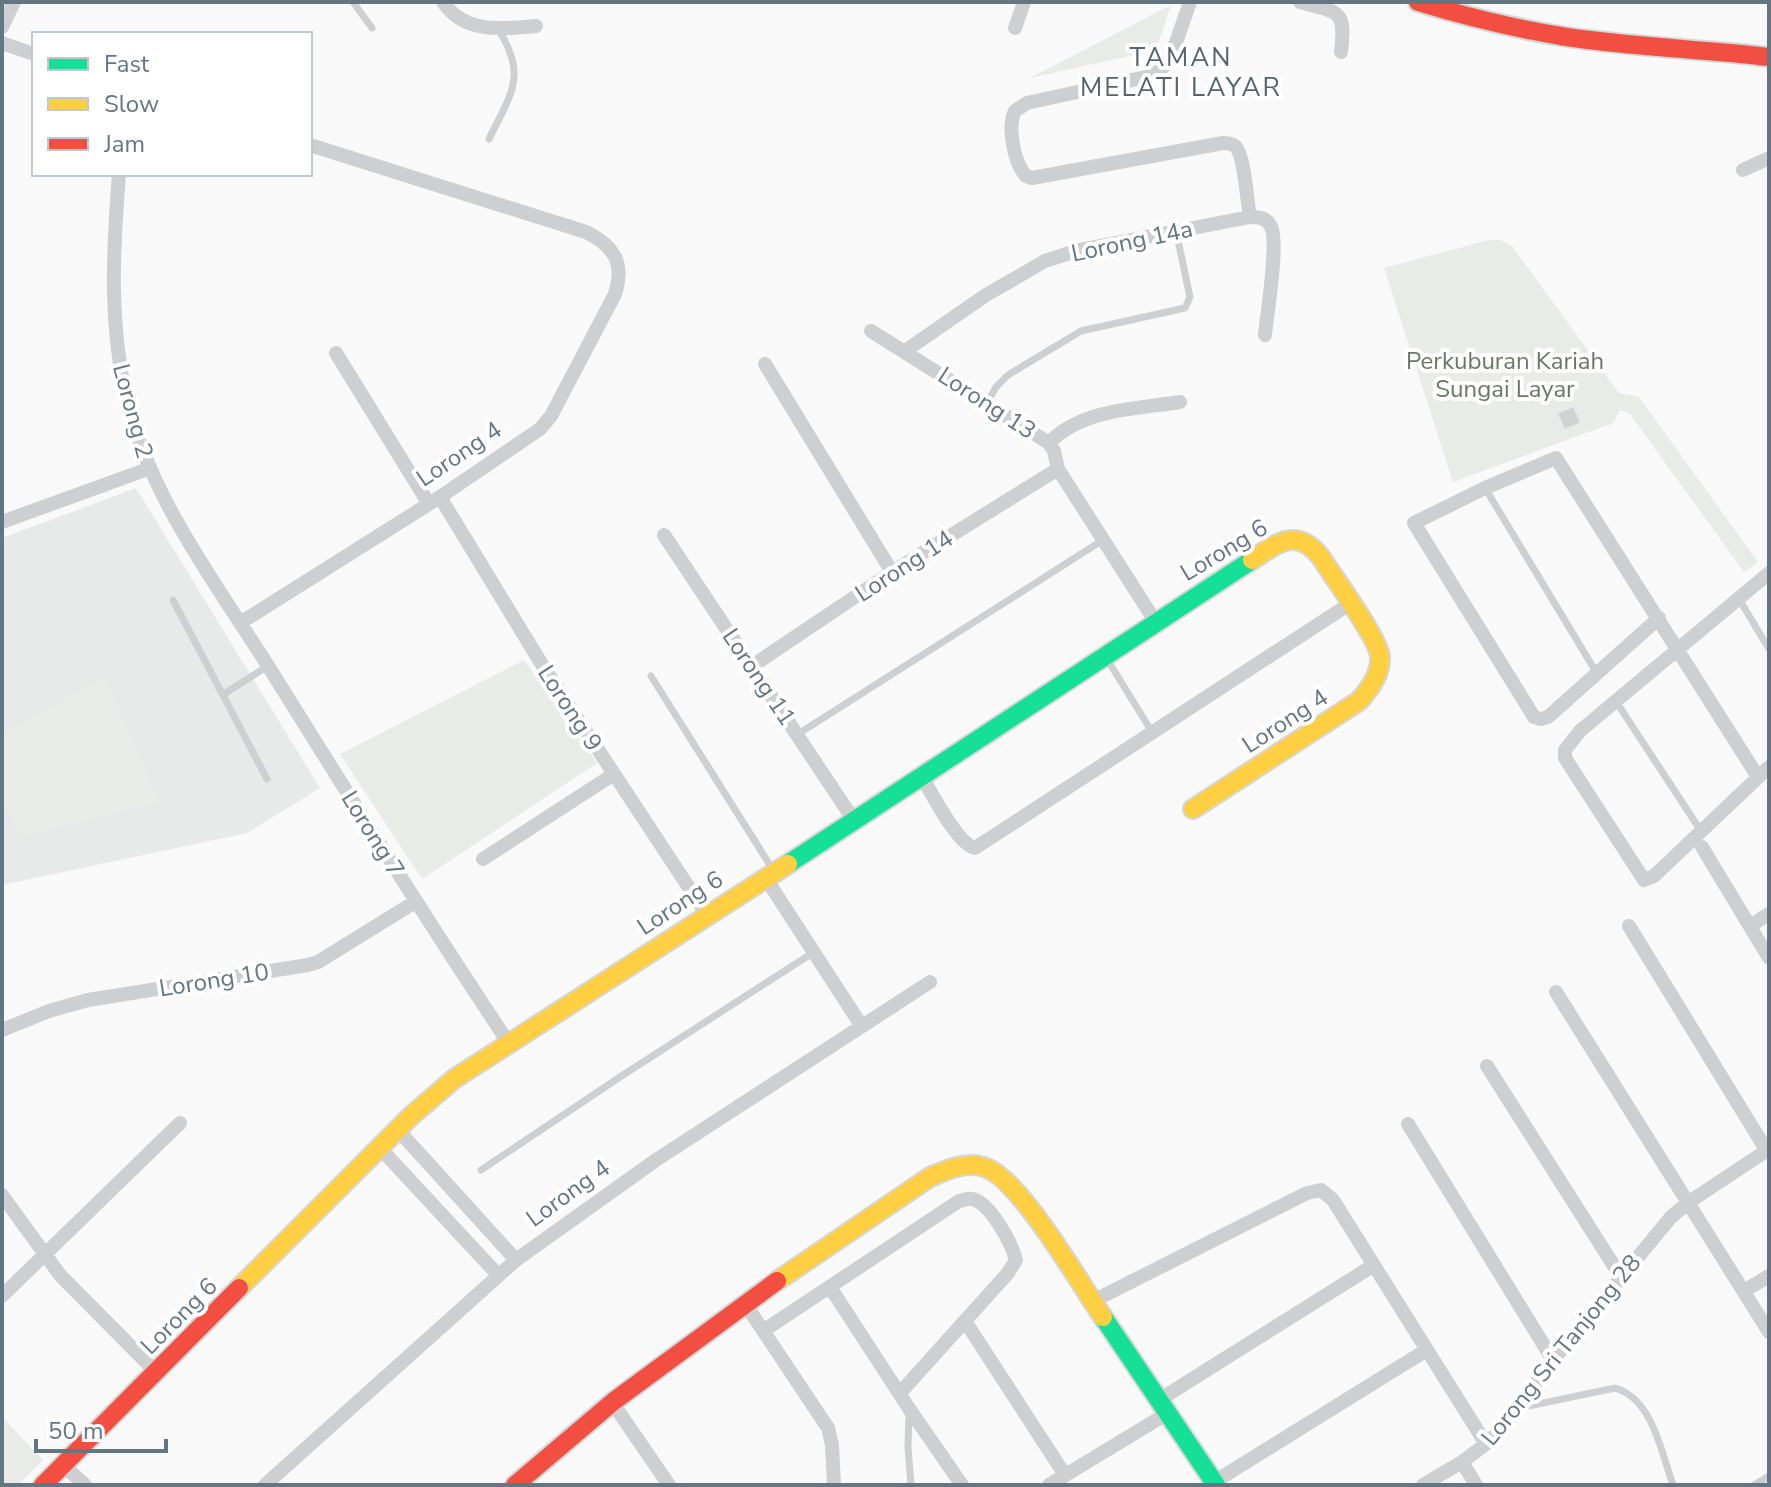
<svg xmlns="http://www.w3.org/2000/svg" width="1771" height="1487" font-family="'Nunito Sans',sans-serif">
<style>
.built{fill:#e8e9e9}
.green{fill:#e8ebe6}
.building{fill:#d0d2d3;stroke:#e8e8e8;stroke-width:2}
.lines{fill:none;stroke-linecap:round;stroke-linejoin:round}
.fast-casing{stroke:#d5d6d7;stroke-width:22}
.slow-casing{stroke:#d5d6d7;stroke-width:22}
.jam-casing{stroke:#d5d6d7;stroke-width:22}
.lane{stroke:#cecfd0;stroke-width:7}
.street{stroke:#cecfd0;stroke-width:14}
.fast{stroke:#16e098;stroke-width:18}
.slow{stroke:#ffcf43;stroke-width:18}
.jam{stroke:#f24e42;stroke-width:18}
.labels{text-anchor:middle;dominant-baseline:central;stroke-width:8;stroke-linejoin:round;paint-order:stroke}
.street-label{font-size:24px;fill:#657683;stroke:#fff}
.park-label{font-size:24px;fill:#687a64;stroke:#fff}
.neighbourhood-label{font-size:26px;letter-spacing:2px;fill:#57646e;stroke:#fff}
</style>
<rect width="100%" height="100%" fill="#f9f9f9"/>
<path class="built" d="M136,488l184,300 -73,45 -245,52v-347z"/>
<path class="green" d="M1171,5l-15,45 -126,28z
M1489,240h11l12,6 107,147 20,4 119,165 -14,10 -114,-158 -10,-4 -7,13 -160,59 -69,-214z
M524,660l73,103 -175,116 -82,-125z
M105,677l55,125 -137,34 -21,-34v-68z
M2,1417l41,43 -25,25h-16z"/>
<path class="building" d="M1574,406l7,17 -17,7 -7,-17z"/>
<g class="lines">
<g class="fast-casing">
<path id="fast" d="M788,864l464,-304
M1103,1317l113,168"/>
</g>
<g class="slow-casing">
<path id="slow" d="M1193,809l166,-108c11,-12 22,-27 21,-44 -1,-18 -48,-82 -60,-101 -24,-29 -43,-13 -68,4
M777,1281l153,-104c17,-7 35,-16 54,-10 35,10 96,117 119,150
M239,1288l172,-172 43,-37 334,-215"/>
</g>
<g class="jam-casing">
<path id="jam" d="M1418,2c49,15 99,27 149,35 67,10 135,12 202,20
M43,1485l196,-197
M515,1485l99,-84 163,-120"/>
</g>
<path class="lane" d="M353,2l19,26
M489,139c22,-45 39,-64 9,-110
M987,403l9,-16 12,-12 73,-44 104,-23 5,-11 -14,-66
M1485,488l111,184
M1739,599l30,50
M173,600l94,179
M1107,659l45,73
M651,676l122,194
M224,694l44,-28
M1615,700l86,131
M798,734l305,-194
M481,1170l142,-95 191,-123
M1519,1408l96,-20c38,11 46,64 58,97
M909,1413l-1,34 3,38
M1754,1485l15,-9"/>
<path class="street" d="M443,2c22,32 58,27 93,24
M1190,2l-20,58 -15,15 -128,28 -12,8c-8,16 -1,52 11,65l6,2 191,-35c4,0 9,1 12,3 10,9 12,57 15,71
M1300,2c39,11 46,6 41,50
M2,27l12,-25
M1015,28l9,-26
M2,43l32,11
M1743,170l26,-12
M119,174c-6,77 -10,147 7,223 24,101 89,185 144,272 78,125 156,250 238,373
M871,331l178,112 5,8 4,18 97,152
M905,351l81,-56 59,-34 34,-11 171,-33c8,0 17,0 21,10 8,16 -4,86 -6,108
M336,353l93,151
M765,364l127,208
M1049,443c33,-34 87,-34 131,-41
M440,497l101,166 166,252
M2,522l146,-53
M664,535l189,284
M1769,573l-189,158 -15,19v8l79,122 10,-4 115,-109
M1659,618l-111,99 -7,2 -7,-2 -120,-194 71,-35 71,-30 202,319
M240,623l200,-126 100,-68 11,-13 64,-122c10,-31 -1,-48 -29,-62l-276,-87
M752,666l140,-94 166,-103
M921,775c10,17 36,69 54,73l376,-245
M1702,847l67,111
M483,859l131,-85
M765,877l96,148
M1629,926l138,225
M1750,926l19,-12
M1556,992l213,340
M2,1030l47,-19 39,-11 220,-35 10,-3 97,-60
M1487,1066l134,211
M1408,1124l145,236
M398,1130l118,130
M380,1148l118,127
M2,1195l58,80 96,97
M830,1287l80,123 52,75
M1744,1291l25,-15
M2,1296l178,-173
M1093,1301l214,-108 14,-3 12,10 153,244
M744,1302l84,126 4,17 2,40
M965,1321l100,154
M763,1331l196,-130c5,-1 9,-3 13,-2 18,3 40,45 44,61l-8,13 -108,120
M1159,1400l215,-135
M612,1402l57,83
M1462,1462l14,23
M63,1465l22,20
M1214,1482l211,-131
M265,1485l251,-225 140,-100 274,-178
M1049,1485l119,-72
M1423,1485l39,-23 24,-18 18,-18 49,-66 118,-143 18,-15 80,-53"/>
<use href="#fast" class="fast"/>
<use href="#slow" class="slow"/>
<use href="#jam" class="jam"/>
</g>
<g class="labels">
<g class="street-label">
<text transform="translate(1132 241) rotate(-12)">Lorong 14a</text>
<text transform="translate(987 403) rotate(33)">Lorong 13</text>
<text transform="translate(133 411) rotate(75)">Lorong 2</text>
<text transform="translate(459 454) rotate(-34)">Lorong 4</text>
<text transform="translate(1224 550) rotate(-31)">Lorong 6</text>
<text transform="translate(904 566) rotate(-33)">Lorong 14</text>
<text transform="translate(759 677) rotate(56)">Lorong 11</text>
<text transform="translate(570 708) rotate(57)">Lorong 9</text>
<text transform="translate(1285 721) rotate(-33)">Lorong 4</text>
<text transform="translate(373 834) rotate(58)">Lorong 7</text>
<text transform="translate(680 903) rotate(-33)">Lorong 6</text>
<text transform="translate(214 980) rotate(-9)">Lorong 10</text>
<text transform="translate(568 1193) rotate(-36)">Lorong 4</text>
<text transform="translate(179 1316) rotate(-45)">Lorong 6</text>
<text transform="translate(1561 1350) rotate(-51)">Lorong Sri Tanjong 28</text>
</g>
<g class="park-label">
<text x="1505" y="361">Perkuburan Kariah<tspan x="1505" dy="28">Sungai Layar</tspan></text>
</g>
<g class="neighbourhood-label">
<text x="1181" y="57">TAMAN<tspan x="1181" dy="30">MELATI LAYAR</tspan></text>
</g>
</g>
<rect width="1771" height="1487" fill="none" stroke="#657683" stroke-width="8"/>
<rect x="32" y="32" width="280" height="144" fill="#ffffff" stroke="#c1c8cd" stroke-width="2"/>
<rect x="48" y="58" width="40" height="12" fill="#16e098" stroke="#c1c8cd" stroke-width="2"/>
<text x="104" y="72" font-size="24" fill="#657683">Fast</text>
<rect x="48" y="98" width="40" height="12" fill="#ffcf43" stroke="#c1c8cd" stroke-width="2"/>
<text x="104" y="112" font-size="24" fill="#657683">Slow</text>
<rect x="48" y="138" width="40" height="12" fill="#f24e42" stroke="#c1c8cd" stroke-width="2"/>
<text x="104" y="152" font-size="24" fill="#657683">Jam</text>
<path d="M36 1439v12h130v-12" fill="none" stroke="#657683" stroke-width="4"/>
<text x="48" y="1439" font-size="24" fill="#657683" stroke="#ffffff" stroke-width="6" paint-order="stroke">50 m</text>
</svg>
